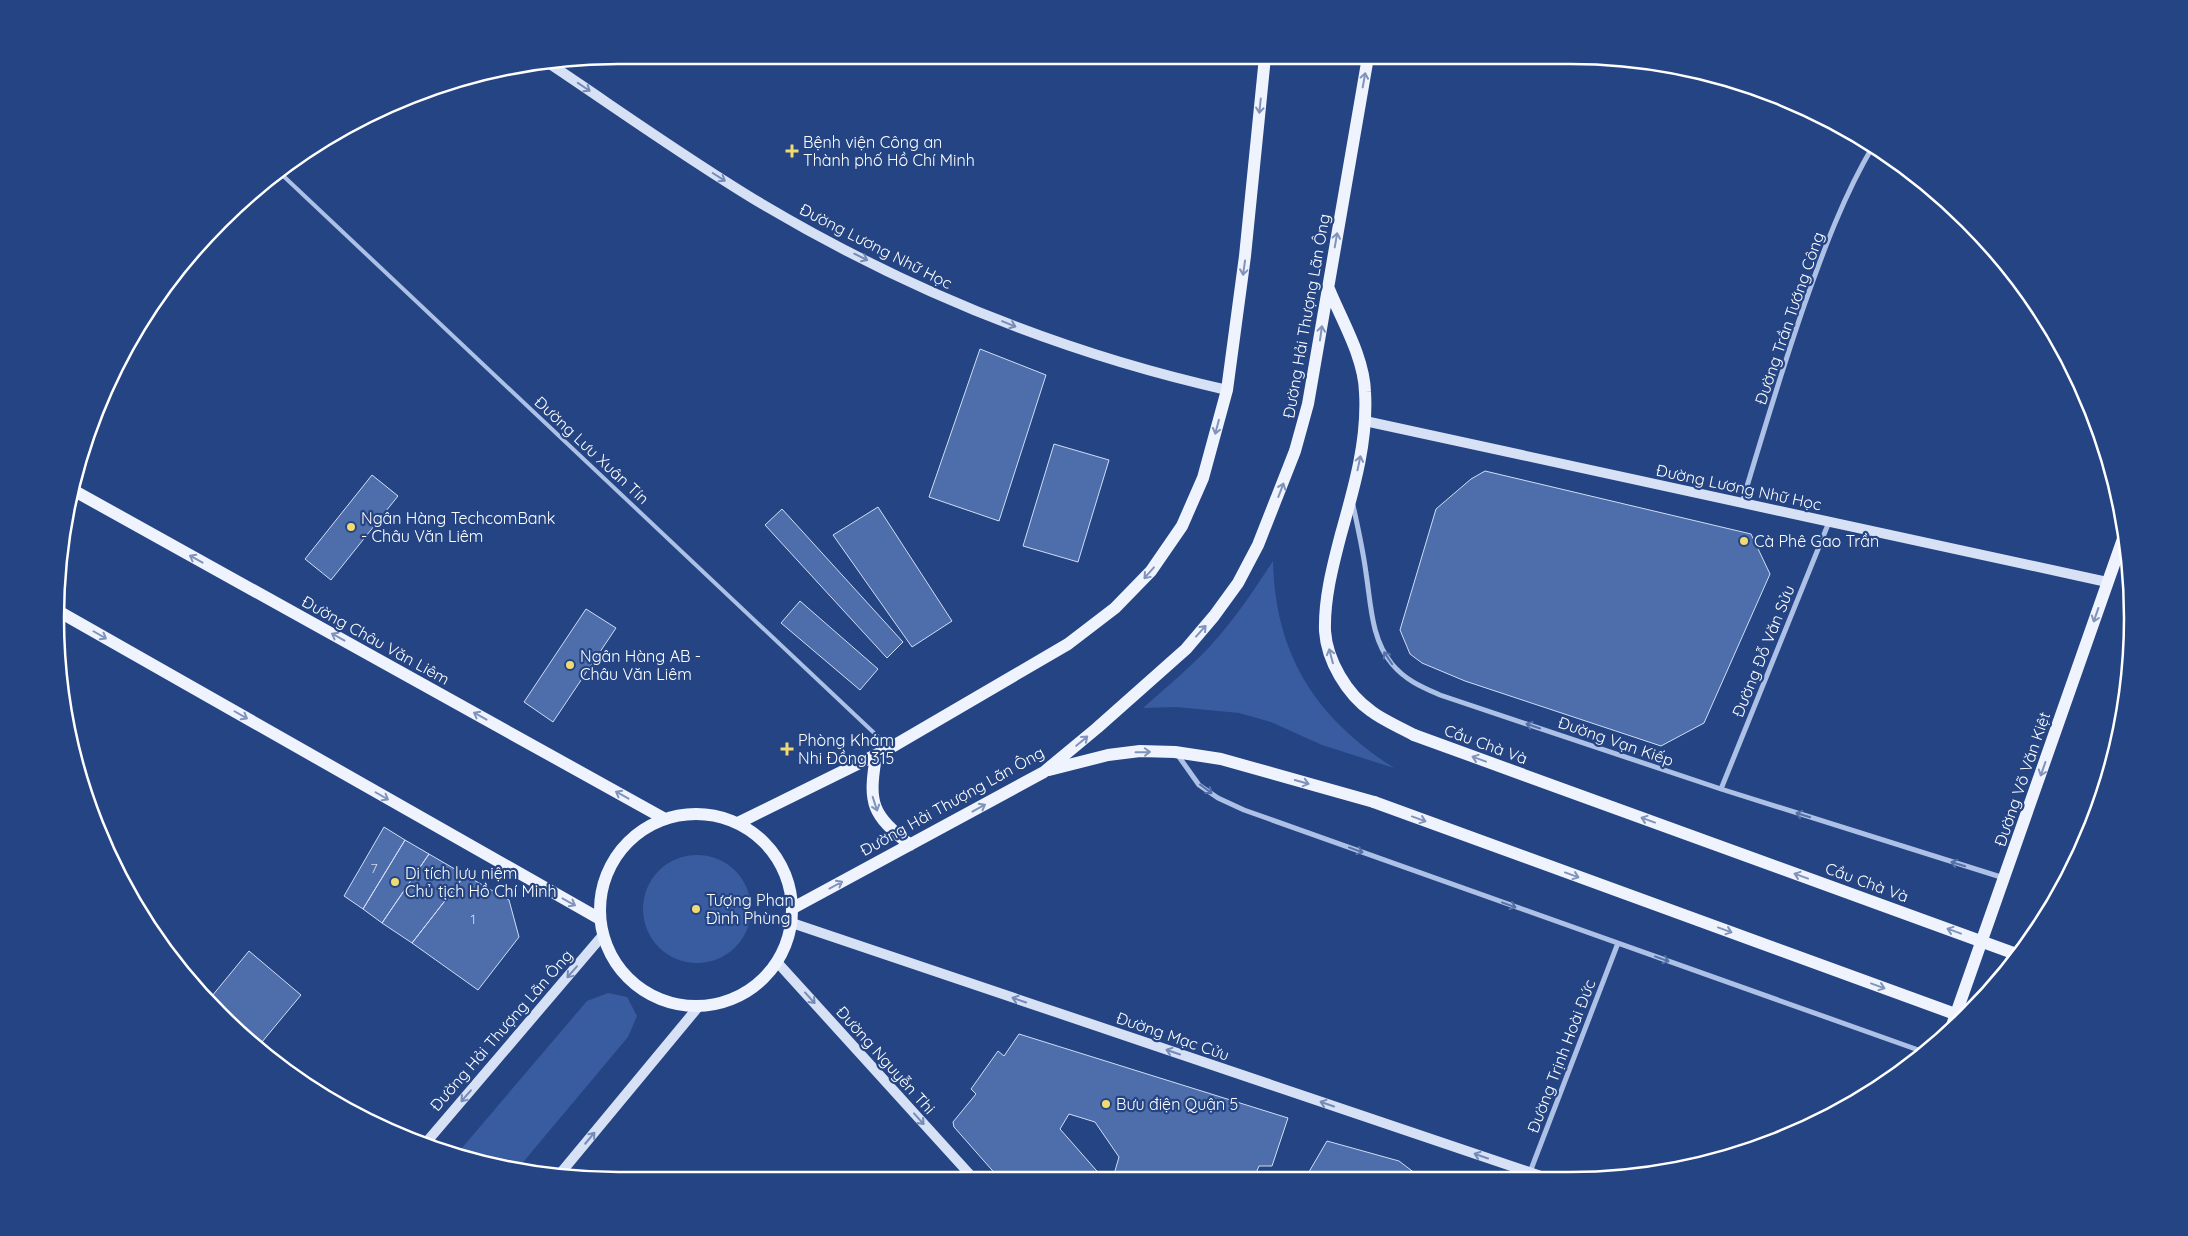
<svg xmlns="http://www.w3.org/2000/svg" width="2188" height="1236" font-family="Quicksand,sans-serif">
<style>
.green{fill:#395ca0}
.building{fill:#4d6dab;stroke:#d1ddf6}
.lines{fill:none;stroke-linecap:round;stroke-linejoin:round}
.lane{stroke:#adc1e7;stroke-width:4}
.street{stroke:#adc1e7;stroke-width:5}
.secondary{stroke:#d7e1f6;stroke-width:10}
.primary{stroke:#eff3fd;stroke-width:12}
.primary-bridge{stroke:#eff3fd;stroke-width:12}
.oneway{stroke:#8093ba}
.oneway2{stroke:#758bb7}
.oneway3{stroke:#5570a6}
.poi-dot{fill:#f1da71;stroke:#254483;stroke-width:2}
.labels{text-anchor:middle;dominant-baseline:central;stroke-width:4.5;stroke-linejoin:round;paint-order:stroke}
.number-label{font-size:14px;fill:#d2daea}
.poi-label{font-size:16px;fill:#fff;stroke:#254483;text-anchor:start}
.street-label{font-size:16px;fill:#fff;stroke:#254483}
.rim{fill:none;stroke:#fff;stroke-width:2.5}
</style>
<rect width="100%" height="100%" fill="#254483"/>
<path class="green" d="M1273,561c2,94 43,157 121,207l-72,-23 -51,-23 -32,-9 -63,-6 -33,1c26,-23 53,-45 76,-72 20,-23 37,-49 54,-75z
M643 909a54 54 0 1 1 108 0a54 54 0 1 1-108 0Z
M608,993l19,4 10,19 -9,21 -109,130 -63,-12 131,-154z"/>
<path class="building" d="M980,349l66,26 -47,146 -70,-24z
M1054,444l55,16 -31,102 -55,-16z
M1485,471l266,63 19,40 -66,149 -43,23 -196,-65 -43,-18 -12,-9 -10,-24 36,-121 35,-30z
M372,475l26,21 -67,84 -26,-21z
M878,507l74,114 -40,26 -79,-112z
M782,509l121,133 -16,16 -122,-133z
M800,601l78,68 -18,21 -79,-67z
M586,609l30,19 -63,94 -29,-20z
M384,827l21,13 -42,69 -19,-13z
M405,840l24,14 -47,69 -19,-14z
M429,854l36,21 -53,68 -30,-20z
M465,875l44,25 10,37 -41,53 -66,-47z
M249,951l52,44 -44,53 -10,-7 -40,-39z
M1019,1034l269,84 -16,48h-13l-5,12h-141l6,-21 -24,-35 -26,-8 -9,15 43,49h-104l-45,-51 -1,-5 23,-28 -5,-5 27,-38 6,5z
M1327,1141l72,20 21,16h-114z"/>
<g class="lines">
<path class="lane" d="M277,170l612,577"/>
<path class="street" d="M1742,503c20,-67 40,-134 63,-200 19,-54 39,-108 68,-157
M1353,505c5,23 10,45 13,68 5,31 5,66 26,91 13,16 30,23 48,31l281,94 283,89
M1177,754l22,31 19,13 26,12 680,242
M1721,789l108,-267
M1526,1177l4,-5 88,-229"/>
<path class="secondary" d="M544,60c72,48 143,99 218,144 145,86 300,149 465,186
M1365,421l742,161
M792,923l752,254
M777,962l196,216
M424,1145l179,-210
M559,1175l140,-169"/>
<path class="primary" d="M1329,289c13,32 35,68 36,103 3,48 -11,96 -24,142 -8,31 -17,64 -16,97 2,30 22,63 46,80 13,10 29,16 43,24
M71,489l594,330
M58,611l542,308
M876,756c-8,49 -4,58 34,89
M1049,770l59,-15 32,-4 35,1 46,7 153,43
M600 910a96 96 0 1 1 192 0a96 96 0 1 1-192 0Z
M738,823l152,-75 178,-104 47,-36 36,-37 31,-45 21,-48 24,-88 18,-134 20,-199
M793,908l251,-136 53,-44 89,-79 28,-33 24,-33 20,-38 37,-94 13,-47 60,-347
M1950,1031l174,-495"/>
<path class="primary-bridge" d="M1414,735l602,219
M1374,802l592,216"/>
</g>
<defs><path id="oneway-shaft" d="M-6 0H5M1.5-3L5.5 0L1.5 3" fill="none" stroke-width="1.6" stroke-linecap="round" stroke-linejoin="round" transform="scale(1.25)"/></defs>
<g class="oneway">
<use href="#oneway-shaft" transform="translate(1364 80) rotate(-80)"/>
<use href="#oneway-shaft" transform="translate(1260 106) rotate(96)"/>
<use href="#oneway-shaft" transform="translate(1336 240) rotate(-80)"/>
<use href="#oneway-shaft" transform="translate(1244 268) rotate(98)"/>
<use href="#oneway-shaft" transform="translate(1321 333) rotate(-82)"/>
<use href="#oneway-shaft" transform="translate(1217 427) rotate(105)"/>
<use href="#oneway-shaft" transform="translate(1359 463) rotate(-78)"/>
<use href="#oneway-shaft" transform="translate(1281 490) rotate(-69)"/>
<use href="#oneway-shaft" transform="translate(196 559) rotate(-151)"/>
<use href="#oneway-shaft" transform="translate(1149 573) rotate(131)"/>
<use href="#oneway-shaft" transform="translate(2096 615) rotate(109)"/>
<use href="#oneway-shaft" transform="translate(1201 631) rotate(-48)"/>
<use href="#oneway-shaft" transform="translate(100 635) rotate(30)"/>
<use href="#oneway-shaft" transform="translate(338 637) rotate(-151)"/>
<use href="#oneway-shaft" transform="translate(1331 656) rotate(-105)"/>
<use href="#oneway-shaft" transform="translate(241 715) rotate(30)"/>
<use href="#oneway-shaft" transform="translate(480 716) rotate(-151)"/>
<use href="#oneway-shaft" transform="translate(1082 741) rotate(-40)"/>
<use href="#oneway-shaft" transform="translate(1143 752) rotate(-1)"/>
<use href="#oneway-shaft" transform="translate(1479 759) rotate(-160)"/>
<use href="#oneway-shaft" transform="translate(2043 769) rotate(109)"/>
<use href="#oneway-shaft" transform="translate(1302 782) rotate(16)"/>
<use href="#oneway-shaft" transform="translate(622 795) rotate(-151)"/>
<use href="#oneway-shaft" transform="translate(382 796) rotate(30)"/>
<use href="#oneway-shaft" transform="translate(875 804) rotate(72)"/>
<use href="#oneway-shaft" transform="translate(979 808) rotate(-29)"/>
<use href="#oneway-shaft" transform="translate(1419 819) rotate(20)"/>
<use href="#oneway-shaft" transform="translate(1648 820) rotate(-160)"/>
<use href="#oneway-shaft" transform="translate(1572 875) rotate(20)"/>
<use href="#oneway-shaft" transform="translate(1801 876) rotate(-160)"/>
<use href="#oneway-shaft" transform="translate(836 885) rotate(-28)"/>
<use href="#oneway-shaft" transform="translate(569 902) rotate(29)"/>
<use href="#oneway-shaft" transform="translate(1725 930) rotate(20)"/>
<use href="#oneway-shaft" transform="translate(1954 931) rotate(-160)"/>
<use href="#oneway-shaft" transform="translate(1878 986) rotate(20)"/>
</g>
<g class="oneway2">
<use href="#oneway-shaft" transform="translate(584 87) rotate(34)"/>
<use href="#oneway-shaft" transform="translate(719 177) rotate(32)"/>
<use href="#oneway-shaft" transform="translate(861 257) rotate(26)"/>
<use href="#oneway-shaft" transform="translate(1009 324) rotate(22)"/>
<use href="#oneway-shaft" transform="translate(572 972) rotate(131)"/>
<use href="#oneway-shaft" transform="translate(810 998) rotate(48)"/>
<use href="#oneway-shaft" transform="translate(1019 1000) rotate(-161)"/>
<use href="#oneway-shaft" transform="translate(1173 1052) rotate(-161)"/>
<use href="#oneway-shaft" transform="translate(466 1096) rotate(131)"/>
<use href="#oneway-shaft" transform="translate(1327 1104) rotate(-161)"/>
<use href="#oneway-shaft" transform="translate(919 1119) rotate(48)"/>
<use href="#oneway-shaft" transform="translate(590 1138) rotate(-50)"/>
<use href="#oneway-shaft" transform="translate(1481 1156) rotate(-161)"/>
</g>
<g class="oneway3">
<use href="#oneway-shaft" transform="translate(1388 658) rotate(-124)"/>
<use href="#oneway-shaft" transform="translate(1533 726) rotate(-161)"/>
<use href="#oneway-shaft" transform="translate(1206 789) rotate(37)"/>
<use href="#oneway-shaft" transform="translate(1803 815) rotate(-163)"/>
<use href="#oneway-shaft" transform="translate(1356 850) rotate(20)"/>
<use href="#oneway-shaft" transform="translate(1958 864) rotate(-163)"/>
<use href="#oneway-shaft" transform="translate(1509 905) rotate(20)"/>
<use href="#oneway-shaft" transform="translate(1662 959) rotate(20)"/>
</g>
<g class="poi-dot">
<path d="M789.5 143.5h5v5h5v5h-5v5h-5v-5h-5v-5h5z"/>
<circle cx="351" cy="527" r="5"/>
<circle cx="1744" cy="541" r="5"/>
<circle cx="570" cy="665" r="5"/>
<path d="M784.5 741.5h5v5h5v5h-5v5h-5v-5h-5v-5h5z"/>
<circle cx="395" cy="882" r="5"/>
<circle cx="696" cy="909" r="5"/>
<circle cx="1106" cy="1104" r="5"/>
</g>
<g class="labels">
<g class="number-label">
<text x="374" y="868">7</text>
<text x="473" y="919">1</text>
</g>
<g class="poi-label">
<text x="803" y="142">Bệnh viện Công an<tspan x="803" dy="18">Thành phố Hồ Chí Minh</tspan></text>
<text x="361" y="518">Ngân Hàng TechcomBank<tspan x="361" dy="18">- Châu Văn Liêm</tspan></text>
<text x="1754" y="541">Cà Phê Gao Trần</text>
<text x="580" y="656">Ngân Hàng AB -<tspan x="580" dy="18">Châu Văn Liêm</tspan></text>
<text x="798" y="740">Phòng Khám<tspan x="798" dy="18">Nhi Đồng 315</tspan></text>
<text x="405" y="873">Di tích lưu niệm<tspan x="405" dy="18">Chủ tịch Hồ Chí Minh</tspan></text>
<text x="706" y="900">Tượng Phan<tspan x="706" dy="18">Đình Phùng</tspan></text>
<text x="1116" y="1104">Bưu điện Quận 5</text>
</g>
<g class="street-label">
<text transform="translate(876 246) rotate(27)">Đường Lương Nhữ Học</text>
<text transform="translate(1306 316) rotate(-80)">Đường Hải Thượng Lãn Ông</text>
<text transform="translate(1789 318) rotate(-71)">Đường Trần Tướng Công</text>
<text transform="translate(592 450) rotate(43)">Đường Lưu Xuân Tín</text>
<text transform="translate(1739 487) rotate(12)">Đường Lương Nhữ Học</text>
<text transform="translate(376 640) rotate(29)">Đường Châu Văn Liêm</text>
<text transform="translate(1763 651) rotate(-68)">Đường Đỗ Văn Sửu</text>
<text transform="translate(1616 741) rotate(19)">Đường Vạn Kiếp</text>
<text transform="translate(1486 744) rotate(20)">Cầu Chà Và</text>
<text transform="translate(2022 779) rotate(-71)">Đường Võ Văn Kiệt</text>
<text transform="translate(952 801) rotate(-29)">Đường Hải Thượng Lãn Ông</text>
<text transform="translate(1867 882) rotate(20)">Cầu Chà Và</text>
<text transform="translate(501 1030) rotate(-49)">Đường Hải Thượng Lãn Ông</text>
<text transform="translate(1173 1036) rotate(19)">Đường Mạc Cửu</text>
<text transform="translate(1561 1056) rotate(-69)">Đường Trịnh Hoài Đức</text>
<text transform="translate(886 1060) rotate(48)">Đường Nguyễn Thi</text>
</g>
</g>
<path d="M0 0H2188V1236H0ZM618 64H1570A554 554 0 0 1 2124 618V618A554 554 0 0 1 1570 1172H618A554 554 0 0 1 64 618V618A554 554 0 0 1 618 64Z" fill="#254483" fill-rule="evenodd"/>
<path class="rim" d="M618 64H1570A554 554 0 0 1 2124 618V618A554 554 0 0 1 1570 1172H618A554 554 0 0 1 64 618V618A554 554 0 0 1 618 64Z"/>
</svg>
